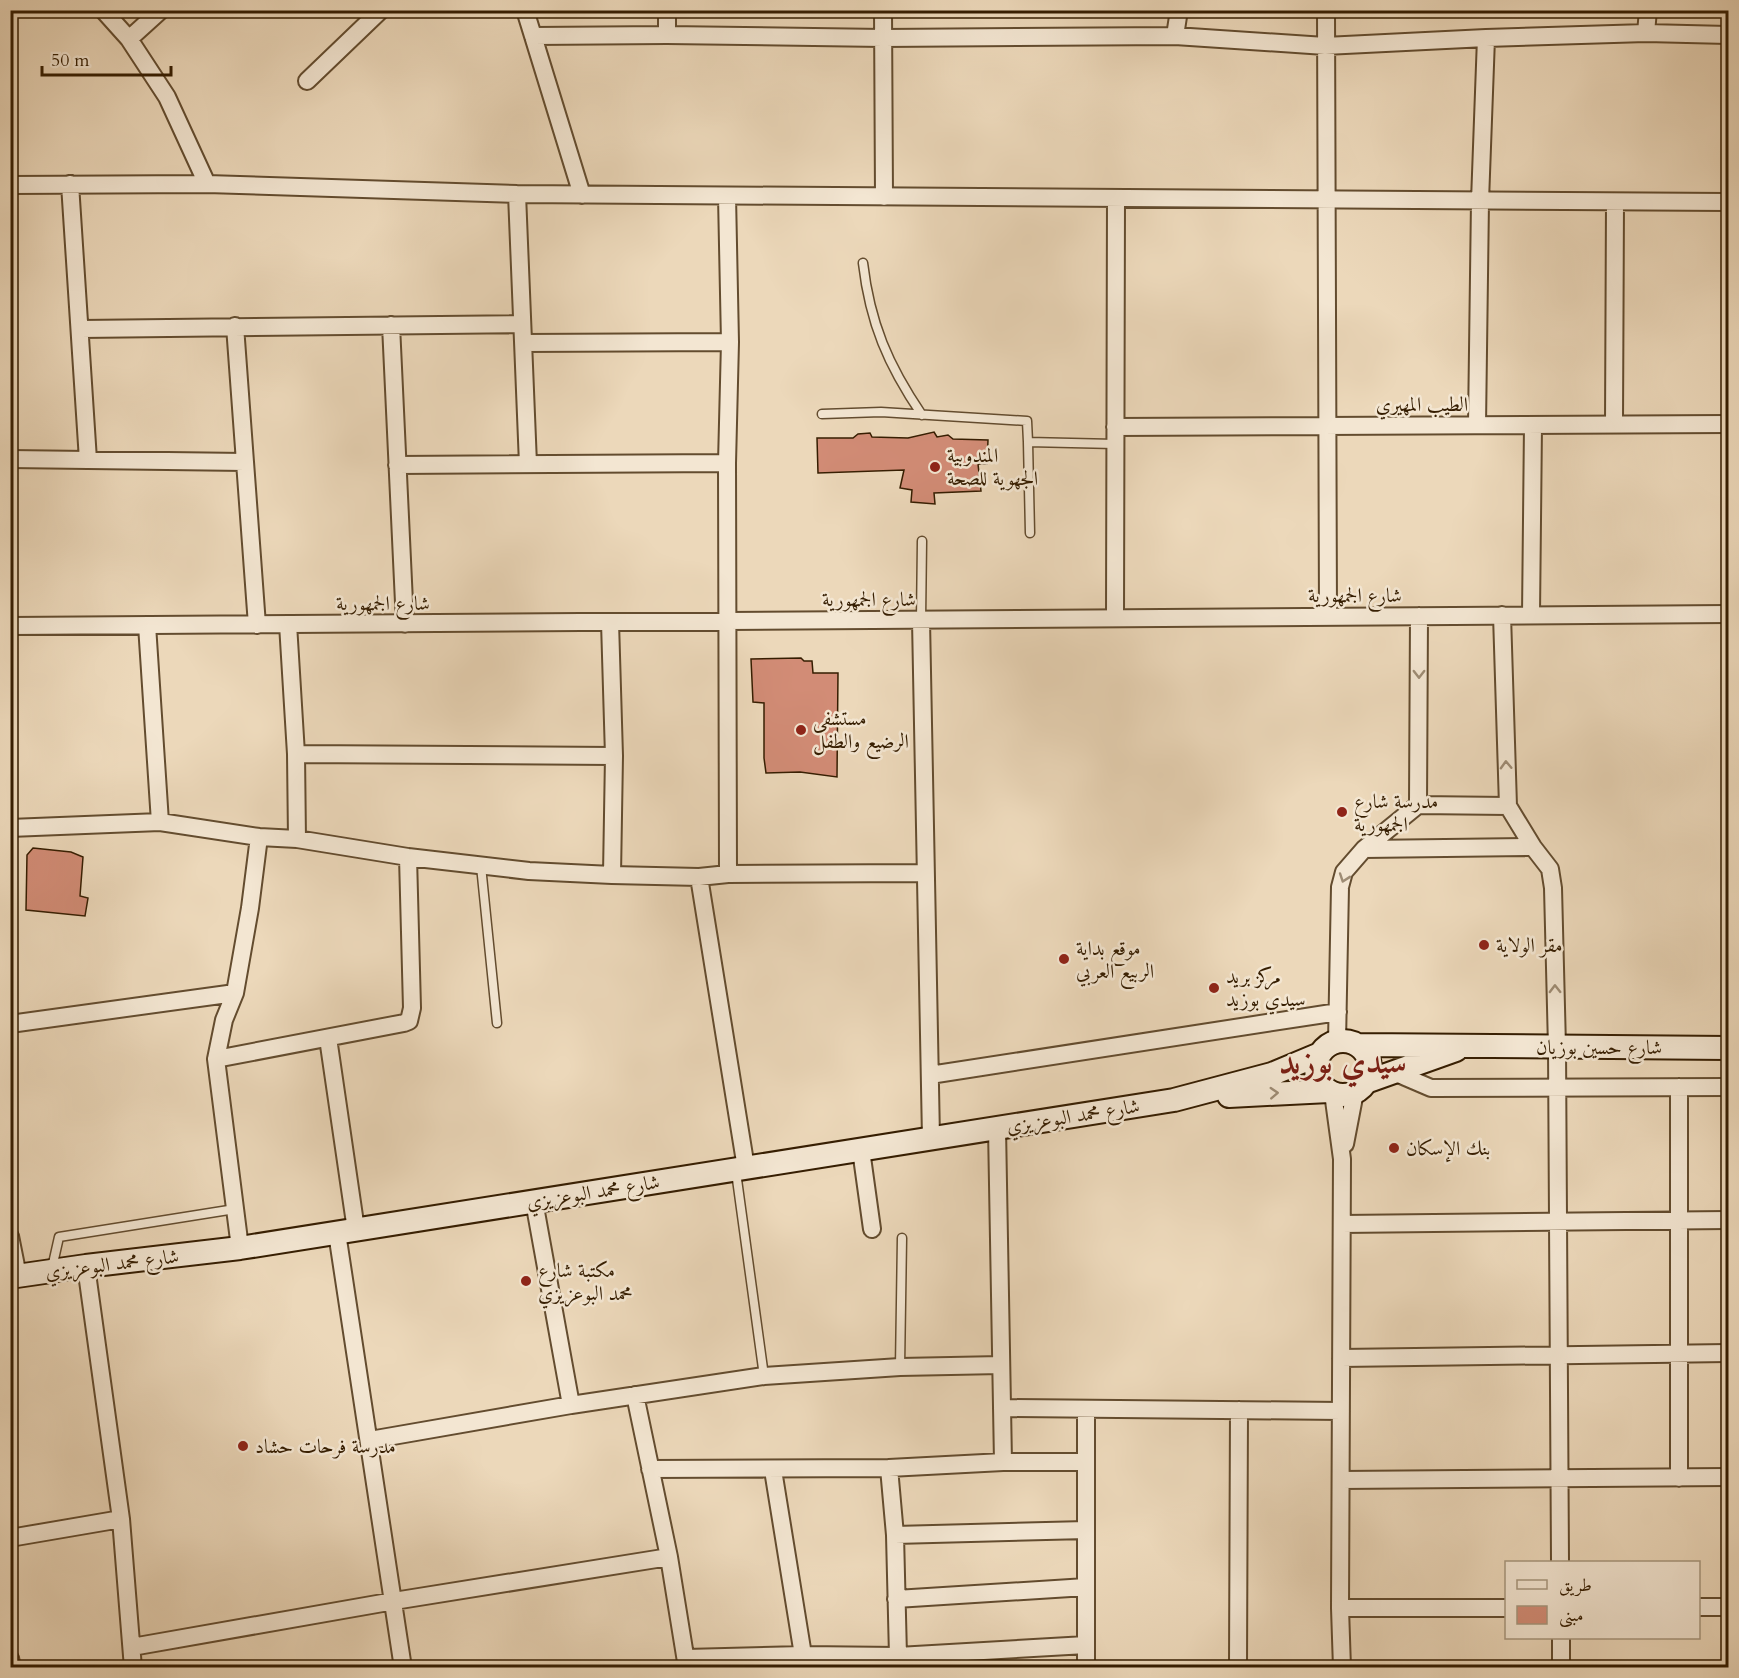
<svg xmlns="http://www.w3.org/2000/svg" width="1739" height="1678" font-family="Cardo,Amiri,serif">
<style>
.building{fill:#d28c76;stroke:#351d01;stroke-width:1.5}
.lines{fill:none;stroke-linecap:round;stroke-linejoin:round}
.service-casing{stroke:#634c2f;stroke-width:11}
.minor-casing{stroke:#634c2f;stroke-width:20}
.secondary-casing{stroke:#351d01;stroke-width:26}
.service{stroke:#f3e6d2;stroke-width:8}
.minor{stroke:#f3e6d2;stroke-width:16}
.secondary{stroke:#f3e6d2;stroke-width:22}
.oneway{stroke:#9e8c74}
.poi-dot{fill:#8f2418;stroke:#f3e6d2;stroke-width:2}
.labels{text-anchor:middle;dominant-baseline:central;stroke-width:5;stroke-linejoin:round;paint-order:stroke}
.street-label{font-size:20px;fill:#351d01;stroke:#f3e6d2}
.poi-label{font-size:20px;fill:#351d01;stroke:#f3e6d2;text-anchor:start}
.town-label{font-size:32px;font-weight:bold;fill:#7a1f14;stroke:#f3e6d2}
</style>
<rect width="100%" height="100%" fill="#ecd8ba"/>
<filter id="stains"><feTurbulence type="fractalNoise" baseFrequency=".00333" numOctaves="4"/><feColorMatrix values="0 0 0 0 .2 0 0 0 0 .09 0 0 0 0 .02 0 0 0 .5 -.17"/></filter>
<radialGradient id="worn" r=".72"><stop offset=".6" stop-color="#630" stop-opacity="0"/><stop offset="1" stop-color="#630" stop-opacity=".3"/></radialGradient>
<path class="building" d="M934,432l3,5 11,-2 5,4 35,1 -1,24h-9l3,27 -47,2 1,11 -24,-2 1,-12 -12,-2 4,-18 -86,3 -1,-35h36l5,-4 12,-1 2,4 36,1z
M801,658l3,3h8l1,12h25l-1,104 -37,-5 -34,1 -2,-15v-55l-11,-1 -2,-43z
M33,848l38,4 12,5 -3,39 8,2 -3,18 -59,-6 1,-55z"/>
<g class="lines">
<g class="service-casing">
<path id="service" d="M863,263c7,60 25,102 59,152
M822,414l59,-2 146,9 1,21 87,2
M1028,442l2,91
M921,620l1,-79
M481,866l16,157
M736,1172l28,204
M52,1268l7,-31 176,-28
M900,1367l2,-129"/>
</g>
<g class="minor-casing">
<path id="minor" d="M103,10l26,29 38,58 40,87
M525,10l57,185
M883,10l1,187
M1326,10l2,607
M1646,33l2,-23
M667,35v-25
M533,36l134,-1 216,3 292,-2 150,10 161,-8 160,-5 82,2
M1175,36l4,-26
M129,39l32,-29
M307,81l74,-71
M70,184l18,276
M10,185l197,-1 310,10 1211,8
M517,194l11,270
M727,196l3,146 -3,121 1,411
M391,325l14,299
M235,326l22,299
M81,329l441,-5
M523,343l207,-1
M1614,424l1,-222
M1477,425l3,-224 6,-163
M1115,427l613,-3
M10,459l235,3
M397,465l330,-2
M1502,615l6,191 25,41 17,22 3,19 4,159 3,515
M1531,615l2,-190
M1115,618l1,-420
M921,620l10,518
M610,622l4,134 -2,119
M288,624l8,130 1,85
M147,625l13,197
M10,626l1718,-12
M296,754l318,2
M1418,805l90,1
M10,828l150,-6 99,15 38,2 111,18 121,14 83,4 87,2 29,-3 197,-1
M1364,849l169,-2
M699,877l47,291
M10,1024l225,-31
M328,1038l28,192
M1337,1042l3,-155 4,-15 20,-23 54,-44 1,-189
M216,1059l188,-36 5,-2 3,-13 -4,-151
M1396,1073l35,15 297,-1
M930,1075l408,-63
M1333,1093l9,66 -2,449 2,60
M997,1128l6,334
M1345,1144l10,-52
M861,1150l11,79
M534,1201l37,204
M1342,1224l386,-4
M337,1233l66,435
M10,1236l8,40
M240,1248l-24,-189 8,-39 11,-27 15,-85 9,-71
M86,1266l35,253 12,149
M1341,1358l387,-5
M635,1395l34,162 18,111
M1002,1408l339,3
M1086,1409v259
M370,1440l201,-35 193,-29 136,-9 101,-2
M889,1468l6,67 3,121
M650,1469l239,-1 114,-6h83
M773,1470l30,185
M1679,1478v-391
M1341,1480l387,-3
M895,1535l191,-5
M10,1538l111,-19
M896,1599l190,-12
M1698,1607h30
M1340,1608h166
M1561,1638v30
M132,1647l262,-46 275,-44
M10,1658l2,10
M686,1658l117,-3 95,1 188,-11
M1238,1668l1,-258"/>
</g>
<g class="secondary-casing">
<path id="secondary" d="M1316 1068a27 27 0 1 1 54 0a27 27 0 1 1-54 0Z
M1358,1045l370,3
M1366,1082l90,-32
M1229,1096l100,-5
M10,1277l76,-11 154,-18 934,-148 98,-26 48,-20"/>
</g>
<use href="#service" class="service"/>
<use href="#minor" class="minor"/>
<use href="#secondary" class="secondary"/>
</g>
<defs><path id="oneway-chevron" d="M-2-3.5L2.5 0L-2 3.5" fill="none" stroke-width="1.6" stroke-linecap="round" stroke-linejoin="round" transform="scale(1.5)"/></defs>
<g class="oneway">
<use href="#oneway-chevron" transform="translate(1419 674) rotate(90)"/>
<use href="#oneway-chevron" transform="translate(1506 765) rotate(-92)"/>
<use href="#oneway-chevron" transform="translate(1344 878) rotate(109)"/>
<use href="#oneway-chevron" transform="translate(1555 989) rotate(-91)"/>
<use href="#oneway-chevron" transform="translate(1274 1093) rotate(-3)"/>
</g>
<g class="poi-dot">
<circle cx="935" cy="467" r="6"/>
<circle cx="801" cy="730" r="6"/>
<circle cx="1342" cy="812" r="6"/>
<circle cx="1484" cy="945" r="6"/>
<circle cx="1064" cy="959" r="6"/>
<circle cx="1214" cy="988" r="6"/>
<circle cx="1394" cy="1148" r="6"/>
<circle cx="526" cy="1281" r="6"/>
<circle cx="243" cy="1446" r="6"/>
</g>
<g class="labels">
<g class="street-label">
<text x="1422" y="404">الطيب المهيري</text>
<text x="1355" y="595">شارع الجمهورية</text>
<text x="869" y="599">شارع الجمهورية</text>
<text x="383" y="603">شارع الجمهورية</text>
<text x="1599" y="1047">شارع حسين بوزيان</text>
<text transform="translate(1073 1116) rotate(-9)">شارع محمد البوعزيزي</text>
<text transform="translate(593 1192) rotate(-9)">شارع محمد البوعزيزي</text>
<text transform="translate(112 1264) rotate(-7)">شارع محمد البوعزيزي</text>
</g>
<g class="poi-label">
<text x="947" y="455">المندوبية<tspan x="947" dy="23">الجهوية للصحة</tspan></text>
<text x="813" y="718">مستشفى<tspan x="813" dy="23">الرضيع والطفل</tspan></text>
<text x="1354" y="801">مدرسة شارع<tspan x="1354" dy="23">الجمهورية</tspan></text>
<text x="1496" y="945">مقر الولاية</text>
<text x="1076" y="948">موقع بداية<tspan x="1076" dy="23">الربيع العربي</tspan></text>
<text x="1226" y="976">مركز بريد<tspan x="1226" dy="23">سيدي بوزيد</tspan></text>
<text x="1406" y="1148">بنك الإسكان</text>
<text x="538" y="1270">مكتبة شارع<tspan x="538" dy="23">محمد البوعزيزي</tspan></text>
<text x="255" y="1446">مدرسة فرحات حشاد</text>
</g>
<g class="town-label">
<text x="1343" y="1063">سيدي بوزيد</text>
</g>
</g>
<rect width="1739" height="1678" fill="none" stroke="#ecd8ba" stroke-width="36"/>
<rect x="12" y="12" width="1715" height="1654" fill="none" stroke="#351d01" stroke-width="3"/>
<rect x="18" y="18" width="1703" height="1642" fill="none" stroke="#351d01" stroke-width="1.5"/>
<rect x="1505" y="1561" width="195" height="78" fill="#f3e6d2" stroke="#a7967e" stroke-width="1.5"/>
<rect x="1517" y="1580" width="30" height="9" fill="#f3e6d2" stroke="#a7967e" stroke-width="1.5"/>
<text x="1559" y="1591" font-size="18" fill="#351d01">طريق</text>
<rect x="1517" y="1606" width="30" height="18" fill="#d28c76" stroke="#a7967e" stroke-width="1.5"/>
<text x="1559" y="1621" font-size="18" fill="#351d01">مبنى</text>
<path d="M42 66v9h129v-9" fill="none" stroke="#351d01" stroke-width="3"/>
<text x="51" y="66" font-size="18" fill="#351d01" stroke="#f3e6d2" stroke-width="4.5" paint-order="stroke">50 m</text>
<rect width="100%" height="100%" filter="url(#stains)"/>
<rect width="100%" height="100%" fill="url(#worn)"/>
</svg>
